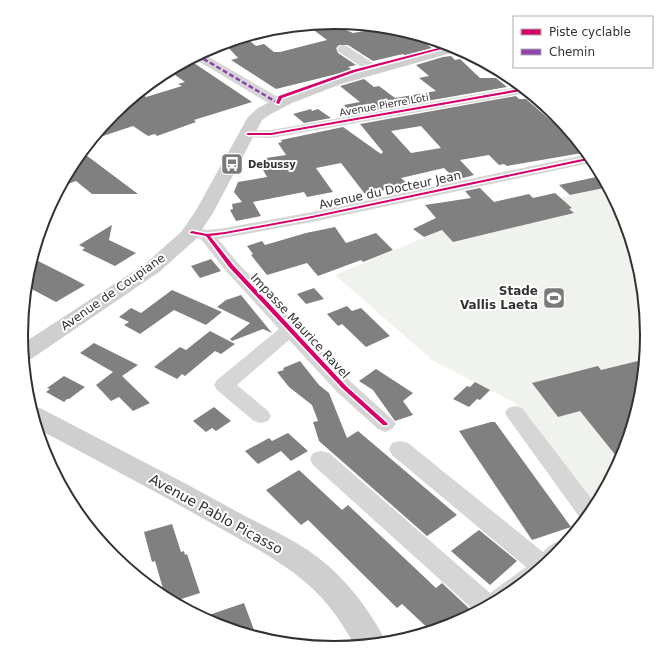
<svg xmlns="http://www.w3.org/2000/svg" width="669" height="671" font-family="'DejaVu Sans',sans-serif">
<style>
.green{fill:#f0f3ed}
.building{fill:#808080;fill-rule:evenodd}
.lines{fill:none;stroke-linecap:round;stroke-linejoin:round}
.street{fill:#d6d6d6;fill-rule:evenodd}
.secondary{fill:#cfcfcf;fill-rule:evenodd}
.quiet{stroke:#8e44ad;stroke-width:2.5;stroke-dasharray:5 2.5;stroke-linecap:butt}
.cycleway-casing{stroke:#fff;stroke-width:3}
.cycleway{fill:#d6006c;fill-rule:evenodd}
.labels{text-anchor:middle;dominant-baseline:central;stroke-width:4;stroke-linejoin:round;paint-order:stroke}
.far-street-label{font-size:10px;fill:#323232;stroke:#fff}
.far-poi-label{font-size:10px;font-weight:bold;fill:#323232;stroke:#fff;text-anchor:start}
.street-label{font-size:12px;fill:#323232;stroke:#fff}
.poi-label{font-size:12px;font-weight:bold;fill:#323232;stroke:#fff;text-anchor:end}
.near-street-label{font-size:14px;fill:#323232;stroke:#fff}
.rim{fill:none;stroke:#323232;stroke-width:2}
</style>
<rect width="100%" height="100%" fill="#fff"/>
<path class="green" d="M609,187l15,29 18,59 6,61 -6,61 -18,59 -28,52 -81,-105 -83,-43 -97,-85 136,-57z"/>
<path class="building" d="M325,23l10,2 18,8 34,-6 9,1 14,9 5,-1 17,12 -27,8 -2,-2 -30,7 -25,-16h-9l-3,3 2,5 18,12 -8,2 5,3 -77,19 -45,-29 7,-2 -14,-15 21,-6 11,9 8,-2 10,8h6l47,-12 -20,-15z
M451,56l4,4 5,-1 20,19h16l11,9 -155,27 -8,-9 16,-3 -20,-16 24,-7 10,8 5,-1 16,12 41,-7 -17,-13 10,-2 -13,-11 27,-8z
M191,61l61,41 -58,18 2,2 -39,14 -2,-2 -7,2 -15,-10 -42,14 22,-26 18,-15 12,-4 3,2 36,-11 -4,-2 7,-2 -17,-12 15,-7z
M516,96l3,3h7l30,26 5,-1 8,5 19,23 -81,14 -3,-2 -5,1 -10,-10 -29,5 14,15 -18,5 -12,-12 -43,10 8,7 -44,9 -24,-31 -25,5 17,24 -26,5 -3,-5 -51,10 8,14 -25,5 -6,-11 3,-1 -1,-5 10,-2 -8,-10 4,-10 29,-5 -9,-16 9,-1 -1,-2 20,-3 -8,-12 4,-1 -1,-2 62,-13 38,27 2,-2 -23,-28zM421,126l20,22 -30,5 -20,-22z
M311,109l1,2 6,-2 13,9 -27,5 -11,-9z
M82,152l56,42h-46l-16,-13 -16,6 14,-26z
M601,176l8,11 -39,8 -11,-10z
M480,188l14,14 35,-8 4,4 22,-5 17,15 -3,1 5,4 -121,29 -11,-12 -18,7 -11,-8 23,-11 -11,-13 46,-7 -6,-7z
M112,225l-3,15 27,13 -21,13 -33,-16 3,-2 -6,-3z
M335,227l11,16 30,-10 17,17 -30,12 -2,-2 -43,16 -11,-13 -40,12 -16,-20 2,-1 -6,-8 15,-5 3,4 41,-12z
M32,258l38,19 15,8 -29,17 -30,-16 1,-12z
M211,259l10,12 -21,7 -9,-12z
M314,288l10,11 -18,5 -9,-10z
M172,290l50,22 -16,13 -32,-15 -34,24 -16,-9 5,-3 -10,-5 12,-9 10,5z
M241,295l31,38 -9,-4 -31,12 -2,-2 20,-16 -33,-16 9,-7z
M347,306l5,5 9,-3 29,28 -24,11 -24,-23 -4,2 -11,-12z
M210,331l25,13 -14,10 -6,-3 -30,25 -3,-2 -5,5 -23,-12 26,-20 6,3z
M94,343l44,22 -16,11 28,27 -17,8 -14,-14 -8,4 -15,-16 17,-13 -33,-19z
M646,359l-4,38 -18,59 -3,6 -41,-51 -22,6 -26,-34 66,-17 3,4z
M300,361l19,24 10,8 18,45 11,-7 99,84 -30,21 -108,-95 -6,-19 5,-1 -6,-16 -23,-18 -12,-15 7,-2 -1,-2z
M376,369l37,24 -10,8 10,14 -18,6 -22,-31 -14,-9z
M64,376l21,11 -16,12h-2l-3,3 -18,-10 4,-3 -3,-1z
M475,382l15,8 -10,10 -3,-1 -8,8 -16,-8 14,-13 3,1z
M214,407l17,14 -15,10 -4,-3 -6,4 -13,-11z
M491,422h4l76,105 -39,13 -73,-109z
M288,433l20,18 -17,10 -10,-10 -23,13 -13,-13 24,-13 3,3z
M299,470l43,40 6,-5 88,83 6,-5 33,31 -21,11 -22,7 -30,-28 -5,4 -89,-88 -7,5 -35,-35z
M172,524l9,28 3,-1 1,4 2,-1 13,39 -28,9 -6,-3 -11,-38 -3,1 -8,-30z
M479,530l38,31 -27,24 -39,-34z
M244,603l13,35 -43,-13 -14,-7z"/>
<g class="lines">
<path class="street" d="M343,45l4,1 30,20 2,3 -2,3h-8l-30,-20 -2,-3 2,-3z
M202,53l81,47 2,3 -2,3h-10l-80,-48z
M515,80l34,28h-8l-20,-14 -250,44 -28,-1 -2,-3 2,-3 28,-1 241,-42 -3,-4 1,-3z
M589,154l6,8 -283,60 -94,17 19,23 114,120 41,37 4,5 -4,5 -7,3 -7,-3 -41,-37 -48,-52 -52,45 31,26 3,5 -3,5 -7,2 -7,-2 -37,-31 -3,-5 3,-5 62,-51 -54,-59 -24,-31 -15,-4 -2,-3 2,-3 6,-2 15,3 18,-2 87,-16z
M515,406l7,2 75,98 -12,16h-2l-75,-104 -3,-5 3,-5z
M400,441l8,2 135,109c8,-7 14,-14 25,-10l-12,15 -48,39 -31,17 -164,-148 -3,-6 3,-6 8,-2 8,2 161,140 36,-26 -134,-112 -3,-6 3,-6z"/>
<path class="secondary" d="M450,45l12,5 -121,34 -49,19 -23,12 -7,5 -49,93 -18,27 -36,32 -128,87 -7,2 -2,-17 123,-80 36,-32 14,-20 53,-95 10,-9 23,-12 50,-18z
M33,406l9,3c67,35 135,69 201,106 33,17 69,33 95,60 19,19 37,44 49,69l-31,3c-12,-20 -24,-40 -41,-56 -28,-27 -62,-44 -95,-63 -61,-35 -122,-67 -184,-100l-6,-21z"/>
<path class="quiet" d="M197,55l81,48 1,-2"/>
<g class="cycleway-casing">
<path id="cycleway" d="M450,45l3,1 -98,26 -73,26 -3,6 -3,-1 3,-7 74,-26z
M525,88l2,2 -256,45h-23l-2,-1 2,-1h23z
M592,157l1,2 -281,59 -87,16 -15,2 23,29 113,121 41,37 1,1 -1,1h-4l-41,-37 -113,-121 -23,-31 -16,-3v-1l2,-1 15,3 18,-2 87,-16z"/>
</g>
<use href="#cycleway" class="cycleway"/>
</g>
<defs>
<g id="bus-square" transform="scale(1.15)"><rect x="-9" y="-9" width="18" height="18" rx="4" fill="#7a7a7a" stroke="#fff"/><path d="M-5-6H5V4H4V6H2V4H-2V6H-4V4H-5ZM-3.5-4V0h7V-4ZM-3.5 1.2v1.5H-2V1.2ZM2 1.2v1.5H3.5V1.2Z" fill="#fff"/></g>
<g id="stadium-square" transform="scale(1.15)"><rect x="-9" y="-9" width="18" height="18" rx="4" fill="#7a7a7a" stroke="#fff"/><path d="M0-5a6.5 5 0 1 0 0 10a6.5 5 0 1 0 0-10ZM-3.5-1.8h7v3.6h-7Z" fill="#fff"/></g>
</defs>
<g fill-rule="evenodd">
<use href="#bus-square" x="232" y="164"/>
<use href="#stadium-square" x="554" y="298"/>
</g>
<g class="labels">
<g class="far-street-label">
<text transform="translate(384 105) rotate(-10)">Avenue Pierre Loti</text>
</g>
<g class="far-poi-label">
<text x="248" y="164">Debussy</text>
</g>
<g class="street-label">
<text transform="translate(390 190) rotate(-12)">Avenue du Docteur Jean</text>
<text transform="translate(113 292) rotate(-35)">Avenue de Coupiane</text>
<text transform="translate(300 326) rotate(47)">Impasse Maurice Ravel</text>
</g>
<g class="poi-label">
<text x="538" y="291">Stade<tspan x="538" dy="14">Vallis Laeta</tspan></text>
</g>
<g class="near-street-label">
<text transform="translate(216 514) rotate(29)">Avenue Pablo Picasso</text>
</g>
</g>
<path d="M0 0H669V671H0ZM28 335a306 306 0 1 1 612 0a306 306 0 1 1-612 0Z" fill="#fff" fill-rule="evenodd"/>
<path class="rim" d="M28 335a306 306 0 1 1 612 0a306 306 0 1 1-612 0Z"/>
<rect x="513" y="16" width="140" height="52" fill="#ffffff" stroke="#adadad"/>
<rect x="521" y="29" width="20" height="6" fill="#d6006c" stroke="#adadad"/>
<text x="549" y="36" font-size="12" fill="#323232">Piste cyclable</text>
<rect x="521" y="49" width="20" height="6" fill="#8e44ad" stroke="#adadad"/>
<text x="549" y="56" font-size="12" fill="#323232">Chemin</text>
</svg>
